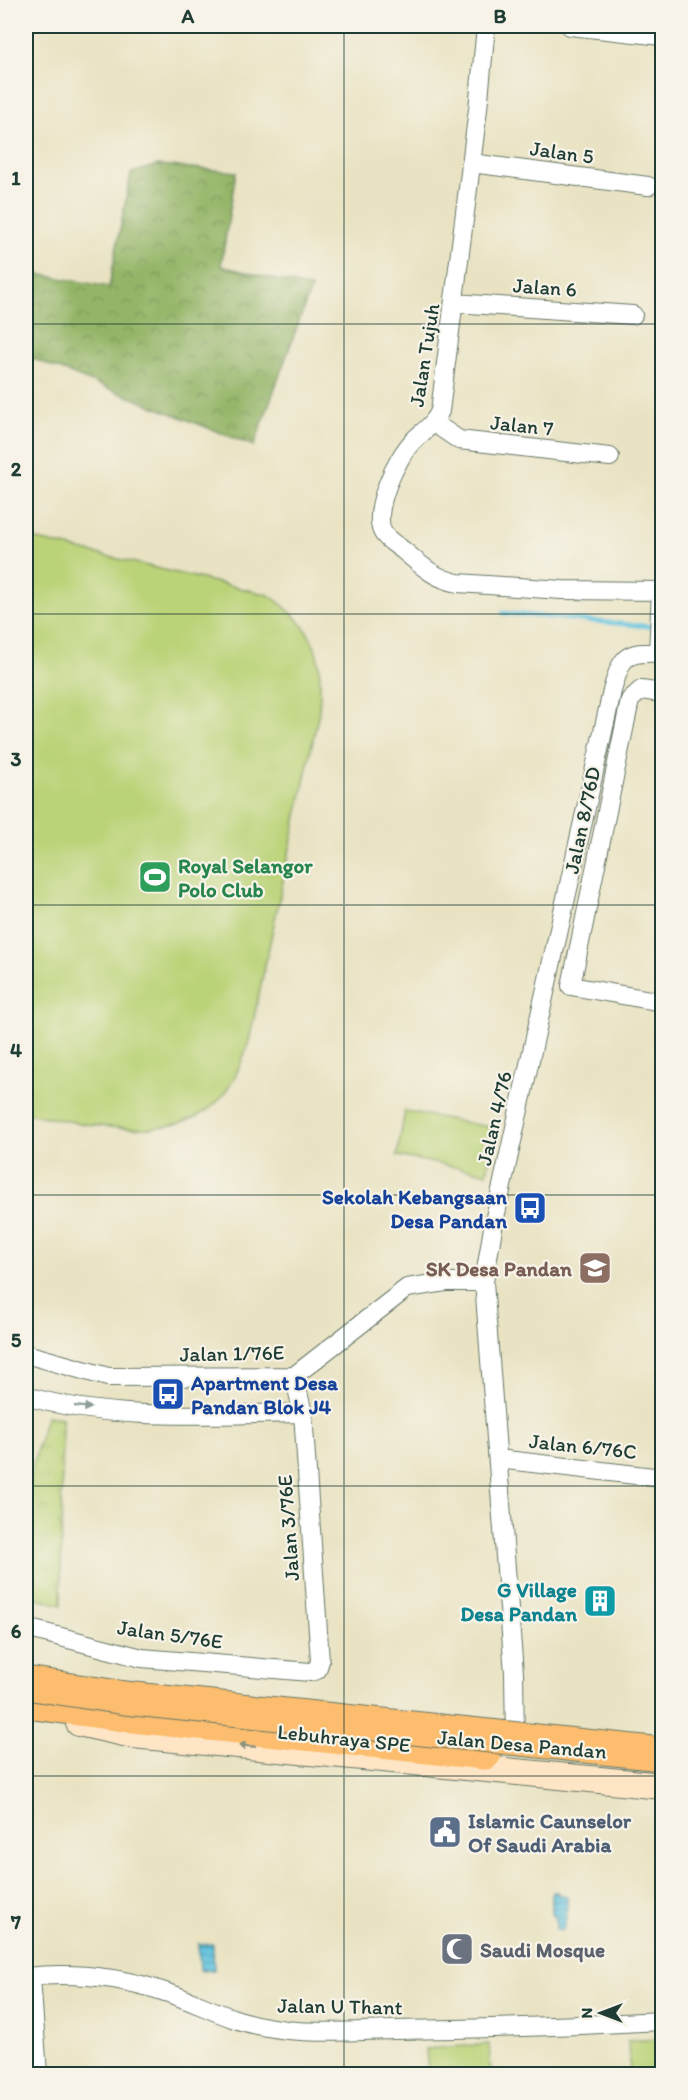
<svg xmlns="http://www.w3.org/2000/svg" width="688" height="2100" font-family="Itim,sans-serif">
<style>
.grass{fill:#bbd378;stroke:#6d8856;stroke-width:1.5}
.forest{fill:url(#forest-crowns);stroke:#5a794e;stroke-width:1.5}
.park{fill:url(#park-tufts);stroke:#6d8856;stroke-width:1.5}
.water{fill:url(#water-rules);stroke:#408089;stroke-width:1.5}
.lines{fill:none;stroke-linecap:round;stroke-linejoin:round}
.stream{stroke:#60c3de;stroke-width:4.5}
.street-casing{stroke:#676;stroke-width:20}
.secondary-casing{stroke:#676;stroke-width:28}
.highway-casing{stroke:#676;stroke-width:35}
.street{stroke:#fff;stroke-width:18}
.secondary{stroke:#fee5c5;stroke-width:26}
.highway{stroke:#fcbd6e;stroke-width:33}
.highway-bridge-casing{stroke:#676;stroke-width:35;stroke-linecap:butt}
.highway-bridge{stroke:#fcbd6e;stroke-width:33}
.oneway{fill:#8f9e9a}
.oneway2{fill:#8e917c}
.grid{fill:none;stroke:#1f3d34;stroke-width:1.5;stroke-opacity:0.55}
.labels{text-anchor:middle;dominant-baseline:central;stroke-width:4.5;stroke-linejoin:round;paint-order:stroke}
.street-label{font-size:21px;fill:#1f3d34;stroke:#f7f3e8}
.leisure-label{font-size:21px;font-weight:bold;fill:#27864d;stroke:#f7f3e8;text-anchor:start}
.transit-label{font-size:21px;font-weight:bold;fill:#164399;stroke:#f7f3e8;text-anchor:end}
.education-label{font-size:21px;font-weight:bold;fill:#785e54;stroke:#f7f3e8;text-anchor:end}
.culture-label{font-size:21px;font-weight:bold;fill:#0d838f;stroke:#f7f3e8;text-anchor:end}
.service-label{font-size:21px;font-weight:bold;fill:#4e5e75;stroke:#f7f3e8;text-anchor:start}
.worship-label{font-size:21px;font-weight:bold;fill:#5b616d;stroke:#f7f3e8;text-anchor:start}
.neatline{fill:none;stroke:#1f3d34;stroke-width:2}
.grid-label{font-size:20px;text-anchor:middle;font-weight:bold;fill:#1f3d34}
</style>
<defs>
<pattern id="forest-crowns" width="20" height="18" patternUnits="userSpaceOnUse" patternTransform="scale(1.5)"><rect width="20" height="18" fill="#94b568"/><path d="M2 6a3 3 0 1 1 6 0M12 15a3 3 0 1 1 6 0" fill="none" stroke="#789456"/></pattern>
<pattern id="park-tufts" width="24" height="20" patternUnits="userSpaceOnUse" patternTransform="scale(1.5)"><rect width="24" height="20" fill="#bbd378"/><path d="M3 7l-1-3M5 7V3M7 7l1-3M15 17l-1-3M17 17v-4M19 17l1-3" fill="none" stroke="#a0b668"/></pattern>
<pattern id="water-rules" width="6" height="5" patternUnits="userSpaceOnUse" patternTransform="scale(1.5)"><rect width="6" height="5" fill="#60c3de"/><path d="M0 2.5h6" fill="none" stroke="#4fa0b5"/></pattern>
</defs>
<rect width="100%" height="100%" fill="#f7f3e8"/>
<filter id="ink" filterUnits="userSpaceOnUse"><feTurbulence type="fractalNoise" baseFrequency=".0167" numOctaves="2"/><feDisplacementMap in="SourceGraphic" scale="12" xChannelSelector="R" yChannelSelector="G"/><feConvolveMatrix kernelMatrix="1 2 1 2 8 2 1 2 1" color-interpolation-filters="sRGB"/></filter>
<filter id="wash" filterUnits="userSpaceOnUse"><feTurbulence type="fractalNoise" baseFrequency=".008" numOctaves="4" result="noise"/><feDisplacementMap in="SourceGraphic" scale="24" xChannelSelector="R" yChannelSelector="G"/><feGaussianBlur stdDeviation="1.35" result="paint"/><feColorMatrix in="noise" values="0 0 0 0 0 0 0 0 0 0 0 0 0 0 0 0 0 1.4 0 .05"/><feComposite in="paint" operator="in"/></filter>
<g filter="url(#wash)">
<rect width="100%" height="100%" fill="#e9e3c3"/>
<path class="grass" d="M26,537l243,58c49,35 54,59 50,117l-70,329c-8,22 -15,44 -32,61 -45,45 -137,21 -191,11z
M405,1111l90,17 -8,45 -90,-17z
M662,2039v35h-32l-2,-33z
M489,2044l2,30h-63l-2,-25z"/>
<path class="forest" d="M158,165l78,7 -15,94 90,22 -57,158 -228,-90v-84l83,15 22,-114z"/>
<path class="park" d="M46,1416l16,2 -1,187 -35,-10v-104z"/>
<path class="water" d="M553,1892h4l2,3 8,2c1,8 -1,28 -5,34l-6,-2v-11l-4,-4c1,-8 -2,-15 1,-22z
M198,1944h15l1,26h-14z"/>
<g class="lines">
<path class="stream" d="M503,613l153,14"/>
</g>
</g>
<g filter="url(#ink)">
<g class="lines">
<g class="street-casing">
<path id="street" d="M486,26l-8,83 -38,302c-7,15 -16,19 -27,30 -16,16 -42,70 -30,92 4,7 15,13 21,18 19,16 30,27 54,32l104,7 100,1
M570,26l92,10
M471,163l177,23
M455,303l178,12
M434,423l25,17 151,17
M658,652l3,-61
M662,693l-21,-3 -11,10 -59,286 91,16
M26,1354l82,23 186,-1 113,-88 39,-6h38
M26,1396c89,26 185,18 277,17
M498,1459l164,19
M26,1628l116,30 168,14 7,-2 3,-9 -17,-248 -9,-37
M515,1743l-1,-70 -30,-391 10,-60 118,-531c10,-35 12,-40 50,-38
M26,1977c46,-5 94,0 139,15 35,11 64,29 102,35 42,8 86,4 127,3 90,-1 179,-4 268,-9
M31,1977l7,97"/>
</g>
<g class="secondary-casing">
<path id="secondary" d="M79,1723l54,12 529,51"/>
</g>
<g class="highway-casing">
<path id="highway" d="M26,1702l97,13 362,38"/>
</g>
<use href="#street" class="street"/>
<use href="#secondary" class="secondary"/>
<use href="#highway" class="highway"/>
<g class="highway-bridge-casing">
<path id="highway-bridge" d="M26,1683l99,15 537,56"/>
</g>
<use href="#highway-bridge" class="highway-bridge"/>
</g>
<defs><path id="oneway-solid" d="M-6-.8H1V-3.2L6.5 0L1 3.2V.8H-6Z" transform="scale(1.5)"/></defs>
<use class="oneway" href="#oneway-solid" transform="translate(83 1407) rotate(6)"/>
<use class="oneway2" href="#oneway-solid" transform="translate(247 1746) rotate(-175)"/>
</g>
<path class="grid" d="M344,26v2048M26,324h636M26,614h636M26,905h636M26,1195h636M26,1486h636M26,1776h636"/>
<defs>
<g id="stadium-square" transform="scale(1.725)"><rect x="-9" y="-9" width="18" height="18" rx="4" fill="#2e9e5b" stroke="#f7f3e8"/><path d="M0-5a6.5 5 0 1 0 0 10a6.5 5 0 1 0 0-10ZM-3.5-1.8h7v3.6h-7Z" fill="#fff"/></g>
<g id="bus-square" transform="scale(1.725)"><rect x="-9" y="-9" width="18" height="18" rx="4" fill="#1a4fb4" stroke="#f7f3e8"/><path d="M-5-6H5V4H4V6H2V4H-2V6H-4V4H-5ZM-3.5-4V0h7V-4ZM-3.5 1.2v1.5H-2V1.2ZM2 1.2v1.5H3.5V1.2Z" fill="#fff"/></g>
<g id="school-square" transform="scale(1.725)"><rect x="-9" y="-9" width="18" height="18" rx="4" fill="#8d6e63" stroke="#f7f3e8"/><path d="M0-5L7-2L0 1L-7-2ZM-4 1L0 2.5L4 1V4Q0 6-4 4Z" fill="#fff"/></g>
<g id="building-square" transform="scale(1.725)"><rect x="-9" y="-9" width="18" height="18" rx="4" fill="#0f9aa8" stroke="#f7f3e8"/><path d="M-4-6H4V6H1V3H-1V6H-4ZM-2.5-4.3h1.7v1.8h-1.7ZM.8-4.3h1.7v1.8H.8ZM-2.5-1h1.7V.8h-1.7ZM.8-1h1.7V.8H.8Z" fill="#fff"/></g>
<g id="civic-square" transform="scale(1.725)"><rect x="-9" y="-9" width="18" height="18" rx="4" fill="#5c6f8a" stroke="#f7f3e8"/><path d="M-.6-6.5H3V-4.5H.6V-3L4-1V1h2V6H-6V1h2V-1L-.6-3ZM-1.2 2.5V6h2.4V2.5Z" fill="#fff"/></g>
<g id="mosque-square" transform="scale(1.725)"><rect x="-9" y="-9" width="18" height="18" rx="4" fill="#6b7280" stroke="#f7f3e8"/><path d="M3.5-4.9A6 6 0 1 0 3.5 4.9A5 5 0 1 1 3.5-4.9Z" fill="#fff"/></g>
</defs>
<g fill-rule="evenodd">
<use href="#stadium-square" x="155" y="877"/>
<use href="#bus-square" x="530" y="1208"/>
<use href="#school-square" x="595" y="1268"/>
<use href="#bus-square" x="168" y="1394"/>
<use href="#building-square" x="600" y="1601"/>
<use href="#civic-square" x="445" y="1832"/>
<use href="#mosque-square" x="457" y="1949"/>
</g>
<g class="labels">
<g class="street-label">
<text transform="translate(562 152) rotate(8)">Jalan 5</text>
<text transform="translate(545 287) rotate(4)">Jalan 6</text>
<text transform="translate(424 355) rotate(-81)">Jalan Tujuh</text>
<text transform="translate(522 425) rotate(6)">Jalan 7</text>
<text transform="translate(582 820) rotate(-78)">Jalan 8/76D</text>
<text transform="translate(494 1118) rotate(-77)">Jalan 4/76</text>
<text transform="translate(232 1353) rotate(-1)">Jalan 1/76E</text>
<text transform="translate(583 1446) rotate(6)">Jalan 6/76C</text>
<text transform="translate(288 1528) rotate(-94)">Jalan 3/76E</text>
<text transform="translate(170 1634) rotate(8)">Jalan 5/76E</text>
<text transform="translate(344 1738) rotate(6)">Lebuhraya SPE</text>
<text transform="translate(522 1744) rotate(5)">Jalan Desa Pandan</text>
<text transform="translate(340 2006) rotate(1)">Jalan U Thant</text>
</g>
<g class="leisure-label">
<text x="178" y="865">Royal Selangor<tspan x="178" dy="24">Polo Club</tspan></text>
</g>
<g class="transit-label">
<text x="507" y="1196">Sekolah Kebangsaan<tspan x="507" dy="24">Desa Pandan</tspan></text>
<text x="191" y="1382" text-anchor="start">Apartment Desa<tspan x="191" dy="24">Pandan Blok J4</tspan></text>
</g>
<g class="education-label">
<text x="572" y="1268">SK Desa Pandan</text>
</g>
<g class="culture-label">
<text x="577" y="1589">G Village<tspan x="577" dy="24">Desa Pandan</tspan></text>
</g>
<g class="service-label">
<text x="468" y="1820">Islamic Caunselor<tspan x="468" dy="24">Of Saudi Arabia</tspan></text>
</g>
<g class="worship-label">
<text x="480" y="1949">Saudi Mosque</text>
</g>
</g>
<rect width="688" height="2100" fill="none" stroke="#f7f3e8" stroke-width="66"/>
<g transform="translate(601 2013) rotate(270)" stroke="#f7f3e8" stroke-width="4.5" paint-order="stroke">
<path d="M0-4.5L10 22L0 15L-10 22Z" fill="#1f3d34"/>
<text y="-9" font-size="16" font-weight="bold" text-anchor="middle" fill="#1f3d34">N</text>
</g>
<rect x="33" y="33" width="622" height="2034" class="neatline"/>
<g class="grid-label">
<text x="188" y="23">A</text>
<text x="500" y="23">B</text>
<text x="16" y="185">1</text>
<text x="16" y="476">2</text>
<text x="16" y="766">3</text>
<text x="16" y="1057">4</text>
<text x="16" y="1347">5</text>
<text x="16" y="1638">6</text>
<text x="16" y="1929">7</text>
</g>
</svg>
